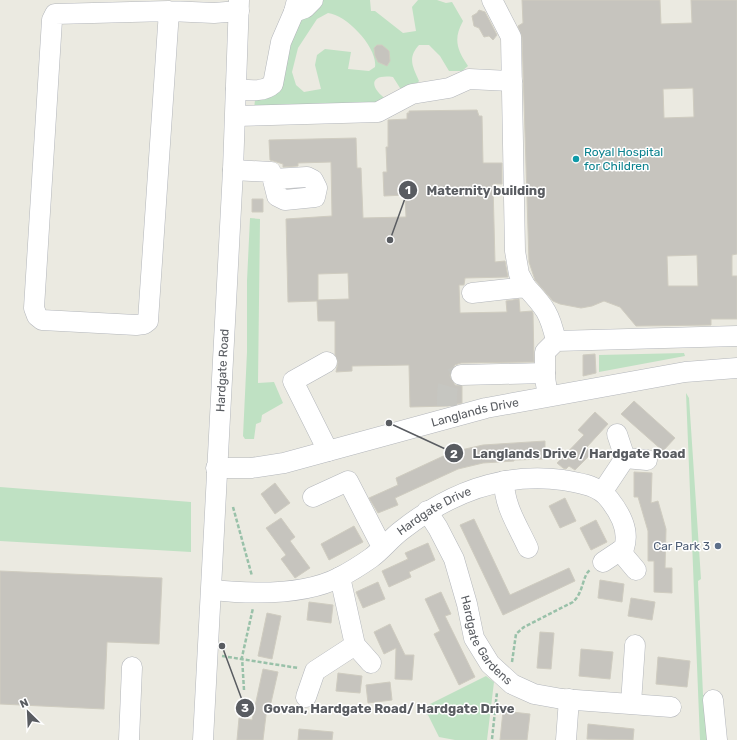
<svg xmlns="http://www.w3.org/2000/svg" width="737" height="740" font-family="Rubik,sans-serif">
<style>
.green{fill:#bfe1c3;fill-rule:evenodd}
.building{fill:#c6c4be;stroke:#cfccc0;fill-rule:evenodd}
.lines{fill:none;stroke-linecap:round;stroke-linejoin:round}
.minor-tunnel{stroke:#c6c6c1;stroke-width:20;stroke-dasharray:20 10;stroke-linecap:butt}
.minor-casing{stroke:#b3b6bb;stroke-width:21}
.path{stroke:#99c1a9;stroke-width:2.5;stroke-dasharray:4 2;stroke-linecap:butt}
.minor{stroke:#fff;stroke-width:20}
.culture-dot{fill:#0f9aa8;stroke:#fff;stroke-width:1.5}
.service-dot{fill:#5c6f8a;stroke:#fff;stroke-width:1.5}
.labels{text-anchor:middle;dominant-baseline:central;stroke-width:3;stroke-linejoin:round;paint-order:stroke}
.culture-label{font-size:12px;fill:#0d838f;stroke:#fff;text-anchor:start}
.street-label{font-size:12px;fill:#595c61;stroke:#fff}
.service-label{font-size:12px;fill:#4e5e75;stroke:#fff;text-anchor:end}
.leader{fill:none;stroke:#595c61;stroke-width:1.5}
.callout-dot{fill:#595c61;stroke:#fff;stroke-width:1.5}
.mark-label{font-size:12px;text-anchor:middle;font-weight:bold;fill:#fff}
.callout-label{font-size:13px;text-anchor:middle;font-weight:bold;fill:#595c61;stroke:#fff;stroke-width:3;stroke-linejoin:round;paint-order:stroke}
</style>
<rect width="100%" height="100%" fill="#ebeae1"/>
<path class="green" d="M323,0h47l1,11h4l28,22 13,-2 -4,-24 6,-7h19l9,3 6,-1 11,19c-10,18 -6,29 5,45l-6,5h-13l-9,-15 -11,-11h-10c-12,13 -6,22 0,36 -5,7 -10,9 -19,7l-7,-11c-25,-3 -23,11 -6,23l-3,3 -130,6 1,-9 14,-2 7,-5c7,-27 12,-56 30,-79 5,-5 12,-9 17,-14zM328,13c19,2 50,35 47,54l-6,4 -21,-2 3,-17 -26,-3 -8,6 -2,10 6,24 -17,3 -8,-7 -4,-13 6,-24 19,-29z
M250,218l10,1 -2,164 16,-1 9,21 -21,12 -1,7 -5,2 -2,15h-9l-2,-3 4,-84v-71z
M684,353l1,3 -86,16v-17z
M686,393l3,5 12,181 -3,2 5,114h4l3,45h-10z
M0,487l191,15v50l-191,-11z
M486,676l8,6 -7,58h-32l-16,-3 -15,-30z"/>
<path class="building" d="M522,0h138l1,24 31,-1 -1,-23h46v254l-5,1v21h5v43h-26v6l-75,1 -16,-19 -16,-6 -12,5 -11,2 -21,-4 -7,-3 -18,-21 -6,-18 -7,-225 -4,-11 5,-3zM693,88l1,29 -30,1 -1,-29zM697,255l1,31h-30l-1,-30z
M479,10l6,2 12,23 -4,5 -4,-4 -5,1 -5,-9 -5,-2 -2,-10 5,-3z
M377,45h5l7,6 1,10 -3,5 -9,-4 -3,-6 -1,-8z
M477,110l2,6h3l1,47h19v21h-9l2,78 10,-1 3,16 -43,1 -1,7h-5l1,28 47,-1 -1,-11 13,-2 1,13 12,-1 1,2 1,49 -73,1 -6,2 -4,4 -1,7 5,9 7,1v17l-14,3 -38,1 -1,-42 -57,1v5l-16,1 2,-10 -3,-7v-34h-17l-1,-20 -29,1 -2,-83 46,-3 -1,-54 -33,1v3l-15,1v-3l-13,-4 -1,-20 87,-2 1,30h4l2,50 43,-1 -1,-22 -21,1 -1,-24h4l-1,-25h2v-27l19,-1v-6h2v-2zM348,273l1,26 -31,1v-26z
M252,199h11v13h-11z
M595,354l1,19 -13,3v-21z
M634,401l41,37 -12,13 -42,-37z
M595,412l13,12 -22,24 6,5 -17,17 -6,-4 -3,3 -3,-1 -6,-5 27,-28 -6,-5z
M545,441v18l-31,1v1l-31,2 -25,6 -63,29 3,7 -20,8 -9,-15 29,-13 -2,-7 56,-26 31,-7z
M634,472l18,1 -1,30 7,-2 8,28 -1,39h7v25l-18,-1v-31h-6v-30l-10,-34h-4z
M275,483l15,20 -15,11 -14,-20z
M565,498l11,23 -16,7 -11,-22z
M281,518l14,19 -5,4 20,27 -15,10 -14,-19 5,-4 -20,-27z
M474,519l36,76 59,-27 6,13 -72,34 -43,-90z
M596,520l11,22 -16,8 -11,-22z
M354,526l9,16 -34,18 -8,-16z
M428,543l7,17 -26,12 2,5 -22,10 -7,-16 26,-12 -3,-6z
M0,571l162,7 -3,66 -52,-2 -3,67 -104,-5z
M600,580l24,4 -2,18 -24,-4z
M378,582l7,17 -22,9 -7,-16z
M441,592l10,22 -6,2 30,61 -16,8 -25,-51 6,-3 -15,-32z
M631,598l24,4 -3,18 -24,-4z
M309,602l24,3 -2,18 -24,-3z
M267,613l14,3 -9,43 -14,-3z
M390,624l15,31h9l-2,25 -17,-1 1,-31 -12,6 -10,-22z
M540,632l14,1 -3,36 -14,-1z
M581,649l32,3 -3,27 -31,-3z
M658,657l32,4 -3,26 -31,-3z
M263,669l15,3 -8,35h-3l-4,33h-26l2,-22 13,2z
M338,673l24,3 -2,17 -24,-2z
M390,682l2,18 -24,3 -2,-18z
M503,711l27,3 -3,26h-27z
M588,724l46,5 -1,11 -46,-1z
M299,729l34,3 -1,8h-34z"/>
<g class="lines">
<path class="minor-tunnel" d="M447,406c0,-12 -2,-29 14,-31"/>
<g class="minor-casing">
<g id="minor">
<path d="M492,0l19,37 4,214 4,23 7,13"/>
<path d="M169,11l-21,310 -4,3 -8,1 -94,-5 -5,-4 -3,-8 18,-288 3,-6 114,-3 45,2 25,-2"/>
<path d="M294,12l11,-4 8,-8"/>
<path d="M236,89c12,1 27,4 37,-5l8,-42 13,-30 3,-12"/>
<path d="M236,116l142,-4 34,-18 37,-6 20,-9 43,2"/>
<path d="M233,170l38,2 6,24 8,4 30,-3 2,-9 -4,-8 -6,-3 -34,2"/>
<path d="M472,293l54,-6c19,20 24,27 30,54"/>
<path d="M327,362l-34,19 35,70"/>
<path d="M461,375l84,-2"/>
<path d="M548,396l-3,-18v-26l11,-11 181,-5"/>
<path d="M617,434l8,24 22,2"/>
<path id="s1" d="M216,468h35l33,-5 202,-55 199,-36 52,-4"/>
<path d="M504,481c0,25 14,45 24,67"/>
<path d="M603,491l22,-33"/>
<path d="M313,497l35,-16 34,66"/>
<path id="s2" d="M427,511l11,17 16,31 13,45 7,34 16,26 22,20 22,10 28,5 109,8"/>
<path d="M620,551l16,19"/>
<path d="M340,577l15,68 16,18"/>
<path id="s3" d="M212,590c39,4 92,6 128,-13 10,-5 21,-12 31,-19 11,-8 20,-20 31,-28 47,-37 101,-58 161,-50 16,3 35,5 46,19 11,14 21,31 15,49l-21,14"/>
<path d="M306,697l9,-26 40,-26"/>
<path d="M713,700l4,40"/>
<path d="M631,703l4,-58"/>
<path d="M129,740l3,-73"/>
<path id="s4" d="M203,740l30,-570 6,-170"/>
<path d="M566,740l3,-41"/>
</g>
</g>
<path class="path" d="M233,507l19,69
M222,656l76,12
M512,662l4,-28 8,-7 49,-25c11,-10 9,-26 17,-32
M244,690l-2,-33 11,-49
M492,739l5,-47"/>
<use href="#minor" class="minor"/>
</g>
<circle class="culture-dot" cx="576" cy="159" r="4"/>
<circle class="service-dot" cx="718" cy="546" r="4"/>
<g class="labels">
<g class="culture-label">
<text x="584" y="152">Royal Hospital<tspan x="584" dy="14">for Children</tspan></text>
</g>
<g class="street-label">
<text stroke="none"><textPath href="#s4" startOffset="370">Hardgate Road</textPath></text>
<text stroke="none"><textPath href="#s1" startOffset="266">Langlands Drive</textPath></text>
<text stroke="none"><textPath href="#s3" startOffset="246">Hardgate Drive</textPath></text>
<text stroke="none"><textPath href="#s2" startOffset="144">Hardgate Gardens</textPath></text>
</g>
<g class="service-label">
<text x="710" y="546">Car Park 3</text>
</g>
</g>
<path class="leader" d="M390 240L408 190M389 423L454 453M222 646L245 708"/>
<g class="callout-dot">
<circle cx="390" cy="240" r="4"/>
<circle cx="389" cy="423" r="4"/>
<circle cx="222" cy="646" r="4"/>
<circle cx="408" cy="190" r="10"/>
<circle cx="454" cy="453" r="10"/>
<circle cx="245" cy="708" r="10"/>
</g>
<g class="mark-label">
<text x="408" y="194">1</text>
<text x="454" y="458">2</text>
<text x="245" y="712">3</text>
</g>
<g class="callout-label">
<text x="486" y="195">Maternity building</text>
<text x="579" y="458">Langlands Drive / Hardgate Road</text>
<text x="389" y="713">Govan, Hardgate Road/ Hardgate Drive</text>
</g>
<g transform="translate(28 712) rotate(336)" stroke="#ffffff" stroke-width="3" paint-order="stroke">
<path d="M0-3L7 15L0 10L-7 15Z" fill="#595c61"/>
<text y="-6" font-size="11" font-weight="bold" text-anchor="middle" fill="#595c61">N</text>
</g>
</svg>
